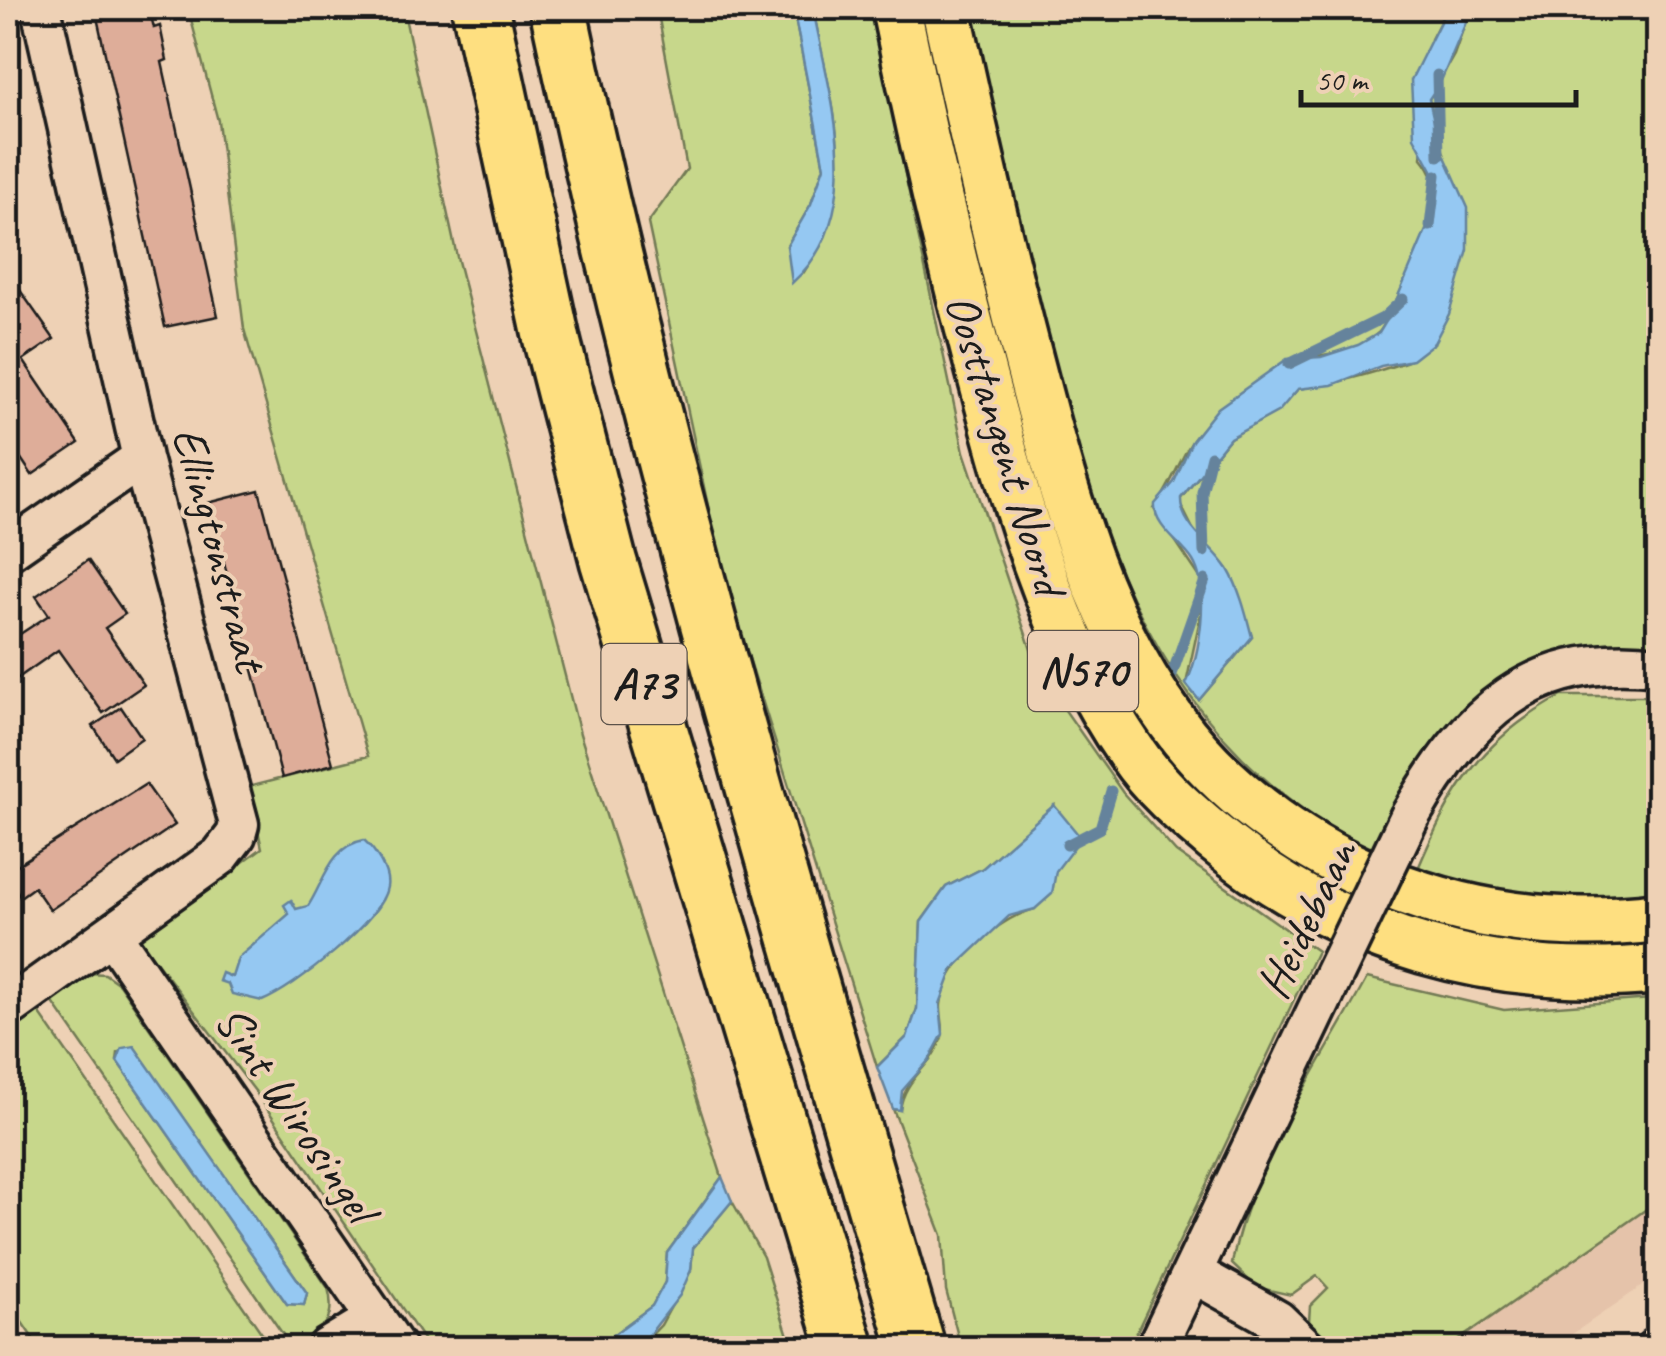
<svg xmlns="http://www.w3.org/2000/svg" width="1666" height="1356" font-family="Caveat,sans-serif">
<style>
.built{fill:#e5c3aa}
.green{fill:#c7d78b;stroke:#727a54;stroke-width:2.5;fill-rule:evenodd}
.water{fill:#95c8f2;stroke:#65839c;stroke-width:2.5}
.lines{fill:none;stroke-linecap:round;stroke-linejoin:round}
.stream{stroke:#65839c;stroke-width:11}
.building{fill:#dead99;stroke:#1c1c1c;stroke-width:2.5}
.minor-casing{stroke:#1c1c1c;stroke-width:45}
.major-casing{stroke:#1c1c1c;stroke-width:55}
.highway-casing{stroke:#1c1c1c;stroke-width:62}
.minor{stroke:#eed1b5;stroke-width:38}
.major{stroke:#fedf80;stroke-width:48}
.highway{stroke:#fedf80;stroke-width:55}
.minor-bridge-casing{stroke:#1c1c1c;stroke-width:45;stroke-linecap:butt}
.minor-bridge{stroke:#eed1b5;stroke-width:38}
.labels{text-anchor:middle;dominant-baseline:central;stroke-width:8;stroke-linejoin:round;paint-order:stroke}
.shield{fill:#eed1b5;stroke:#5b524a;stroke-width:2.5}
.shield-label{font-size:45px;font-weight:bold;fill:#1c1c1c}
.street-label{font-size:48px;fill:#1c1c1c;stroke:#eed1b5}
</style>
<rect width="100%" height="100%" fill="#eed1b5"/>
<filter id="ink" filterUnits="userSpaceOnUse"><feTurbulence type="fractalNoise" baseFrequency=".01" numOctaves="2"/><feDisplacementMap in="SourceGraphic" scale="20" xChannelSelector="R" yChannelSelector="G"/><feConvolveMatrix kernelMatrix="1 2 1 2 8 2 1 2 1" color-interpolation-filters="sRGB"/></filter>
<g filter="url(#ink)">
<path class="built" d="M1658,1177v98l-106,73h-140z"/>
<path class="green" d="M188,8h215l54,249 123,477 142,443 -55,76 -2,29 -13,24 -57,42h-166l-174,-257 -116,-152 123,-91 -14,-61 120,-31 -124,-427 -26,-208z
M657,8h136l31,159 -13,37 -24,42 17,26c60,-89 26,-168 9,-264h57l94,444 75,221 84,120 53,59 141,99 -188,397h-168l-15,-58 -4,-55 -49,-126 7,1c4,-33 33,-43 42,-73 3,-10 -2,-21 -1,-32 4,-42 55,-86 94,-96l19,-103 -71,62 -37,19 -25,35 -4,87 -10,28 -30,30 -155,-495 -74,-349 39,-54z
M967,8h480l-16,31 -9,119c10,12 15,25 15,42 -1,11 -49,125 -59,133 -32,30 -81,15 -112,43 -23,19 -59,42 -75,67 -14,22 -21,45 -37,66l47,70 1,30 -16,75 13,16 53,-63 -24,-68 -33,-36 -16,-32 51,-63 48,-27 20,-22c35,-5 76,-16 110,-28 9,-4 16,-14 26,-18l15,-171 -20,-73 25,-44 15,-43 3,-4h186v644l-61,-2 -195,152h-6l-24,48c-30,-12 -58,-32 -84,-52 -142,-110 -194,-276 -239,-444 -31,-114 -55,-231 -82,-346z
M1562,696h96v199l-43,6 -139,-9 -59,-21c34,-81 65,-133 145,-175z
M88,973l17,1 14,10 209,304c9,32 -5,42 -30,59l-7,-1 -239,-345 -1,-4zM134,1047l173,246 -3,12 -17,-1 -170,-243 1,-8z
M1367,978l137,32 148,-11 6,17v185l-211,147h-119l-19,-27 1,-15 18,-18 -11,-12 -26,19 -35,-8 -24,-23c17,-98 88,-198 135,-286z
M35,1008l3,3 234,337h-237l3,-2 -27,-40 -3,1v-282z
M732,1201l31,56 29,91h-153l22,-23 30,-55 2,-22z"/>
<path class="water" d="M793,8h20c16,88 58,204 -21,275l-5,-37 24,-42 13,-37z
M1447,8h25l-31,73 -12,18 10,44 29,65v42l-19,64 -15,29 -22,17 -31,6 -49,19 -34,4 -19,22 -49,27 -49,60c-1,29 33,48 47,71 12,20 18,45 24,68l-53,63 -13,-16c14,-29 24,-95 7,-123 -11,-18 -40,-34 -38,-57l19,-22 18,-41 26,-33 69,-49 34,-2 37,-12 21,-12 11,-18 47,-111 -5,-34 -18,-33 -3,-57z
M1054,805l27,33 -25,33 -4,23 -17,15 -26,7 -56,53 -13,35 3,30 -14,26 -27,31 -2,19 -7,-1 -16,-42 30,-30 10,-28 4,-87 25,-35 37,-19z
M364,840c11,10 26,32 23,47 -5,33 -94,102 -125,114l-30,-7 -4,-10 -9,-3 3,-8 10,4 6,-19 51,-44 -5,-9 7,-5 5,9 12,-3c16,-24 22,-60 56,-66z
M134,1046l173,247 -3,12 -17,-1 -170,-243 5,-13z
M722,1177l10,24 -39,47 -2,22 -11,25 -41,53h-44l57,-42 13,-24 2,-29z"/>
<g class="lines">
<path class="stream" d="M1437,75l2,81
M1430,226l6,-51
M1289,364l94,-46 20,-19
M1204,552l-2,-60 9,-36
M1169,683l36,-103
M1067,845l33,-17 11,-37"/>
</g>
<path class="building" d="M95,8h54l5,20 6,-2 7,34 -5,2 56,254 -53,11z
M8,273l46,66 -31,21 56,83 -47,32 -24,-36z
M259,490l74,274 -51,14 -74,-275z
M88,560l37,54 -20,14 39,57 -41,28 -45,-63 -50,35v-43l41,-27 -13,-19z
M121,707l21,31 -28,20 -21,-32z
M146,784l29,41 -125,85 -16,-23 -14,10 -12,-26z"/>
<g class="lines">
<g class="minor-casing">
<path id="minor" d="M8,551l134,-93
M1410,816c58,-102 123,-166 248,-150
M112,935l284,413
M8,1008l212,-152 16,-21 3,-11 -97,-366 -101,-450
M1195,1274l82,46 29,28
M327,1348l48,-29
M1156,1348l172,-361
M1656,1348l2,-1"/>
</g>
<g class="major-casing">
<path id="major" d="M896,8c24,118 51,235 82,352 36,137 72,274 153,392 23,34 53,60 84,86 125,104 283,148 443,131
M946,8c25,116 51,231 81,346 34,131 70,275 157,383 51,63 125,115 200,145 89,36 179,47 274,35"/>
</g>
<g class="highway-casing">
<path id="highway" d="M480,8l73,337 55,215 238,788
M558,8c95,452 228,893 358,1336"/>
</g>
<use href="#minor" class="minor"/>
<use href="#major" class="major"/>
<use href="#highway" class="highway"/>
<g class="minor-bridge-casing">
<path id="minor-bridge" d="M1328,987l82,-171"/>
</g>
<use href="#minor-bridge" class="minor-bridge"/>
</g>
</g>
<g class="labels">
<g class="shield">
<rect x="1028" y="631" width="110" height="80" rx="8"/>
<rect x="601.5" y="644" width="85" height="80" rx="8"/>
</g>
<g class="shield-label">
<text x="1083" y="671">N570</text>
<text x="644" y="684">A73</text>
</g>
<g class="street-label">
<text transform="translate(1006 444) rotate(73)">Oosttangent Noord</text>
<text transform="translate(220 549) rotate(75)">Ellingtonstraat</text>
<text transform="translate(1306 919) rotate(-64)">Heidebaan</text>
<text transform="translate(296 1113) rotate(56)">Sint Wirosingel</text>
</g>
</g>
<rect width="1666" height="1356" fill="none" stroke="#eed1b5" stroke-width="40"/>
<rect x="20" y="20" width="1626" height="1316" fill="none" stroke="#1c1c1c" stroke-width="4" filter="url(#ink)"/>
<path d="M1301 90v15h275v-15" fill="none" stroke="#1c1c1c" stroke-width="5"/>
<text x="1316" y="90" font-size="30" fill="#1c1c1c" stroke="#eed1b5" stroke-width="8" paint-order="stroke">50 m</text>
</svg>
